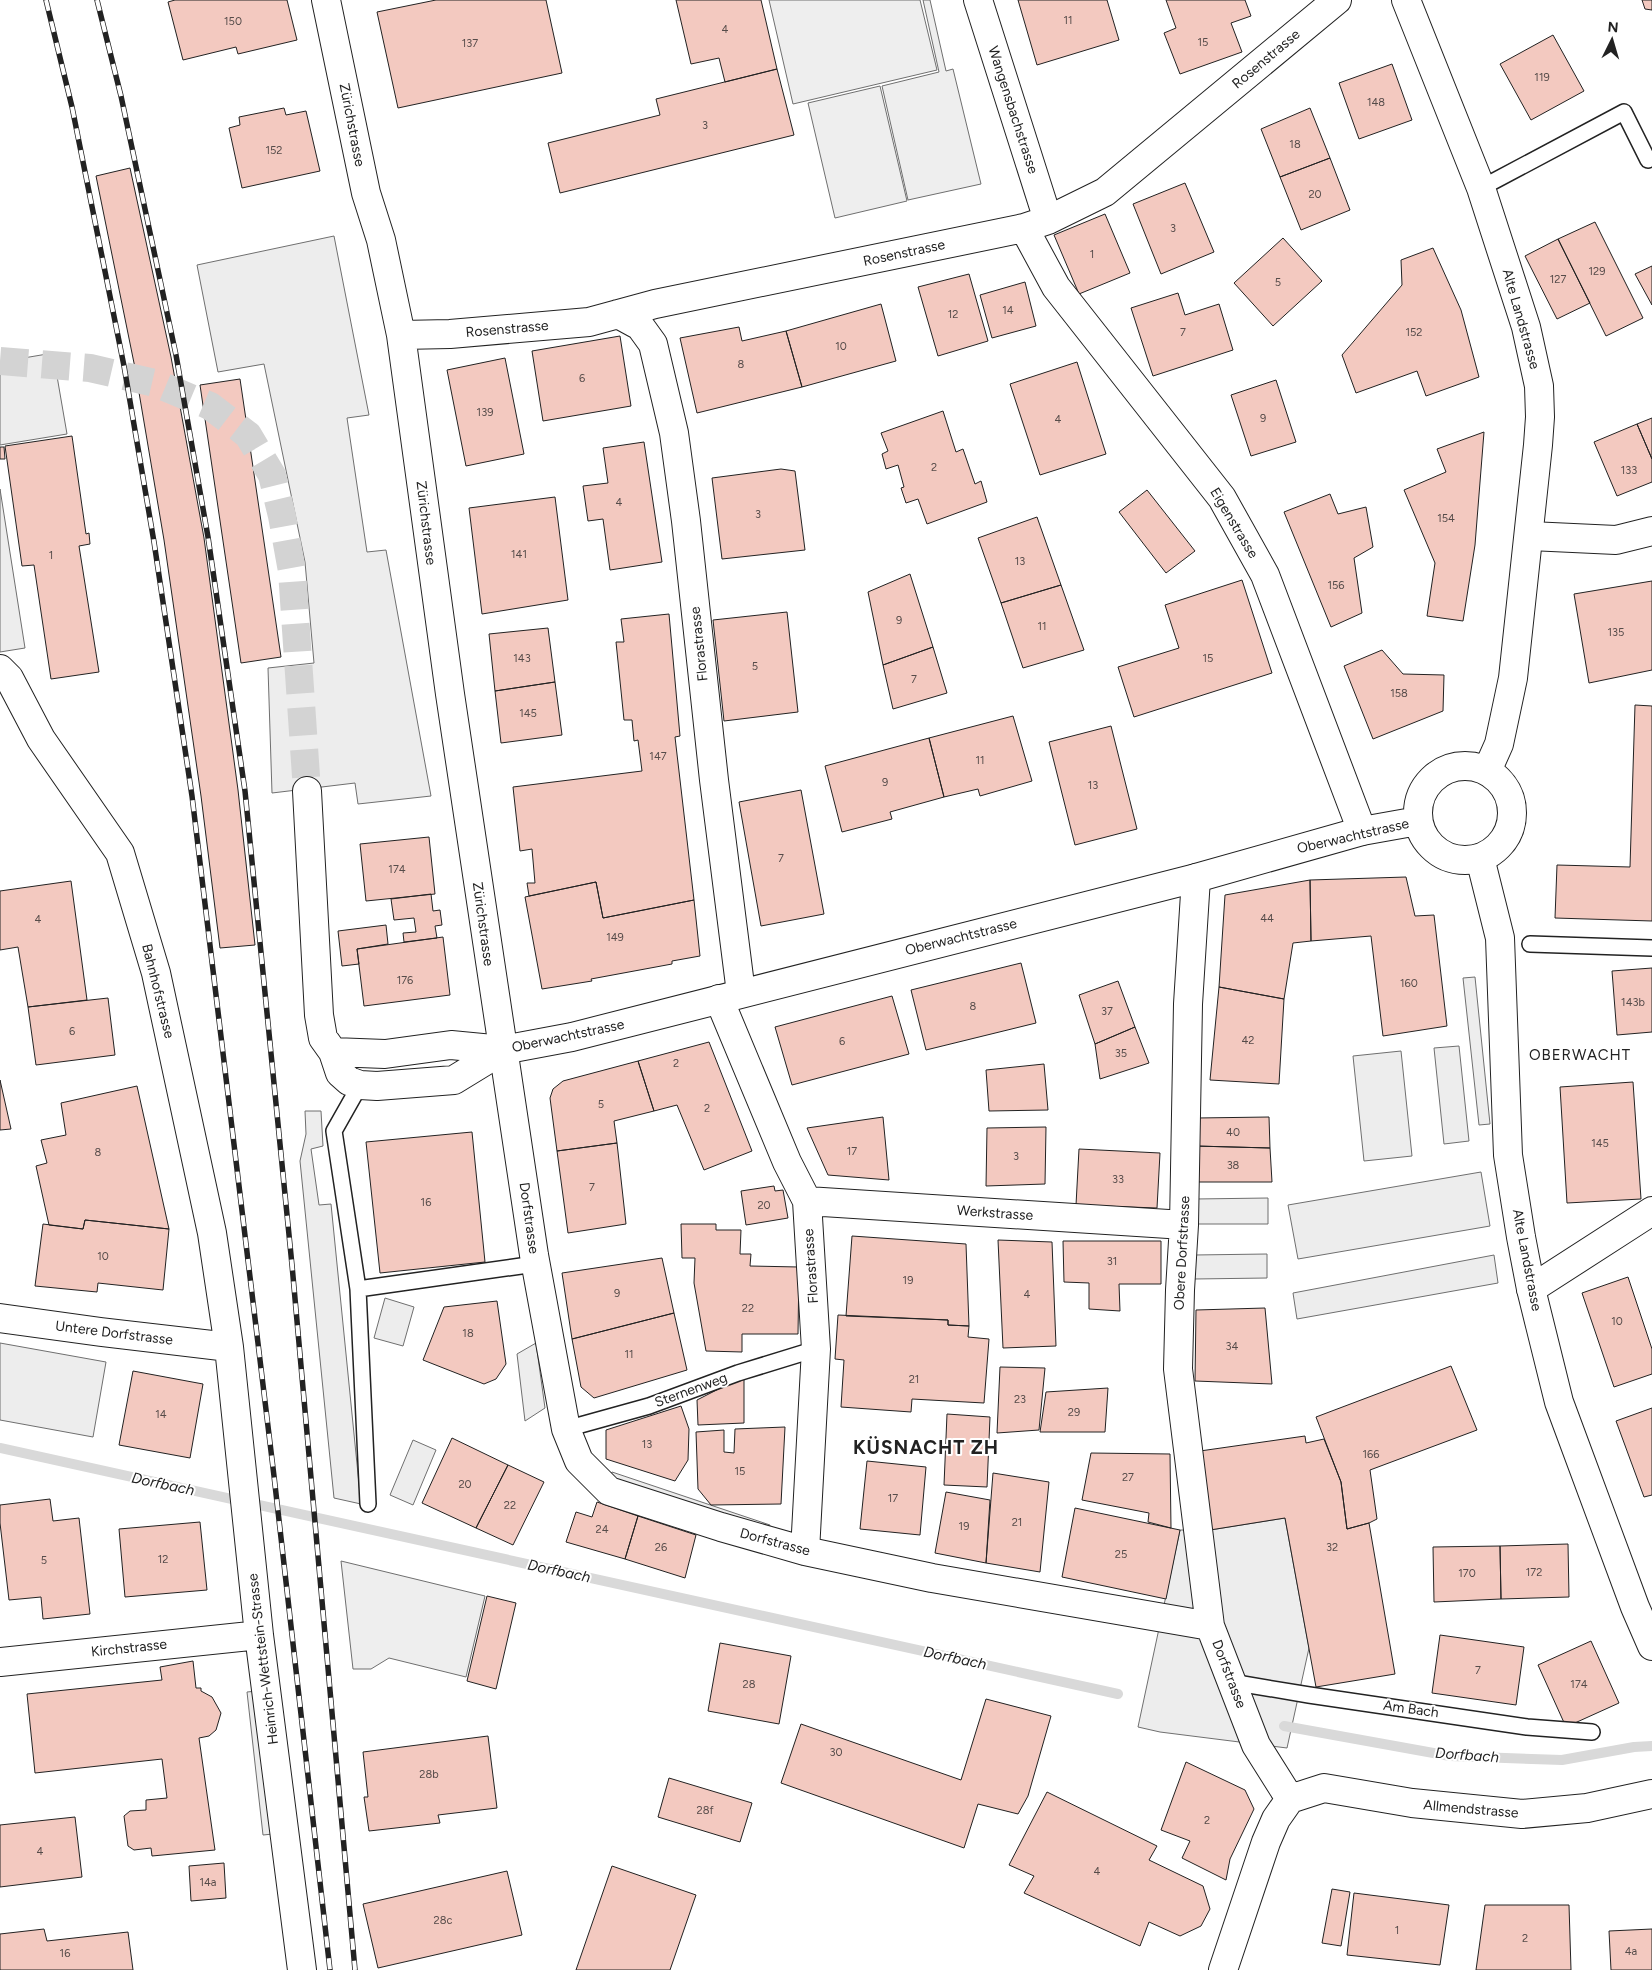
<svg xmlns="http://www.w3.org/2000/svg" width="1652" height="1970" font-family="Figtree,sans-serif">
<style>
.green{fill:#eee;stroke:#6f6f6f}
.parking{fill:#ededed;stroke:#6f6f6f}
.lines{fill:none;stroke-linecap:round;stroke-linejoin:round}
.stream{stroke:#d9d9d9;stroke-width:10}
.building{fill:#f3c9c0;stroke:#222}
.secondary-tunnel{stroke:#d3d3d3;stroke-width:28;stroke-dasharray:28 14;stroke-linecap:butt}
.service-casing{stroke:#222;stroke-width:18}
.minor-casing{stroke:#222;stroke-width:30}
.tertiary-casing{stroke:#222;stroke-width:30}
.secondary-casing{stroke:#222;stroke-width:30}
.service{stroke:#fff;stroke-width:15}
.minor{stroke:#fff;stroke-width:28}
.tertiary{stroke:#fff;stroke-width:28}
.secondary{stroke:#fff;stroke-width:28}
.rail-casing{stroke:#222;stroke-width:5.5}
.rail{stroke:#fff;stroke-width:4;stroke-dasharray:11;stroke-linecap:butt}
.labels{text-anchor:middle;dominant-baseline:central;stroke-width:4;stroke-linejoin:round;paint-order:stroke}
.number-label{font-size:11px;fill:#564c4a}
.street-label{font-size:14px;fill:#222;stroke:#fff}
.neighbourhood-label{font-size:15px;letter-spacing:1px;fill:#222;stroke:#fff}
.water-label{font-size:15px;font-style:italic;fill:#222;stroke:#fff}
.district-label{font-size:19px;font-weight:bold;letter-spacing:1px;fill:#222;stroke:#fff}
</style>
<rect width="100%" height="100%" fill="#fff"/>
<path class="green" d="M769,0h151l17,70 -144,34z
M923,0h7l16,71 7,-2 28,115 -73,16 -26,-114 57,-14z
M880,86l27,115 -72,17 -27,-115z
M341,1561l144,35 -19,81 -77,-19 -18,11h-18z"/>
<path class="parking" d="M334,236l35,179 -22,3 20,134 19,-2 45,246 -73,8 -3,-21 -83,10 -4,-125 46,-5 -9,-101 -41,-198 -46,8 -21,-107z
M53,353l14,81 -67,11v-83z
M0,489l25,159 -25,4z
M1475,977l15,147 -11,1 -16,-147z
M1459,1046l10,95 -25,3 -10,-96z
M1401,1051l11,105 -48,5 -11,-105z
M305,1111h16l2,35 -12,3 8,56 12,-1 30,300 -27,-6 -34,-337 6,-27z
M1481,1172l9,54 -192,33 -10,-54z
M1268,1198v26h-73v-25z
M1267,1254v24l-73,1v-24z
M1494,1255l4,28 -201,36 -4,-26z
M385,1298l29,9 -11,39 -29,-8z
M0,1343l106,19 -13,75 -93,-17z
M536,1343l9,65 -20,13 -8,-67z
M413,1440l23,10 -23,55 -23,-10z
M612,1472l158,53 -3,10 -159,-54z
M1285,1518l24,130 -22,100 -127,-16 -22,-5 42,-197h30z
M257,1691l16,143 -10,1 -16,-143z"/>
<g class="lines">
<path class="stream" d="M0,1448l1118,246
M1284,1726l166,30 112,4 72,-13 18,-1"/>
</g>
<path class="building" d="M175,0h112l10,40 -59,14 -2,-7 -53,13 -15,-58z
M436,0h110l16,73 -164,35 -21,-96z
M676,0h85l16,69 -52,13 -6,-24 -28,6z
M1018,0h89l12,40 -82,25z
M1166,0h79l6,16 -20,7 11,29 -62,22 -16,-41 12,-5z
M1642,0h10v10l-7,-1z
M1553,35l31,56 -53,29 -31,-56z
M1392,64l20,56 -53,19 -20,-56z
M777,69l17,66 -234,58 -12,-50 112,-28 -4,-16z
M284,108l2,7 20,-4 14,60 -78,17 -13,-60 11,-3 -1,-8z
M1310,108l20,50 -50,19 -19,-48z
M1330,158l20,52 -49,20 -21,-53z
M130,168l41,189 33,181 34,252 17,155 -35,3 -19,-152 -37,-256 -30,-177 -38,-187z
M1185,183l29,69 -53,22 -28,-70z
M1105,214l25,59 -51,21 -25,-59z
M1595,222l48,96 -37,18 -48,-97z
M1283,238l39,43 -49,45 -39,-43z
M1558,239l32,64 -33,16 -32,-63z
M1433,248l28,62 18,67 -53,19 -9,-25 -61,22 -14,-38 60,-70 -1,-25z
M1652,266v39l-17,-31z
M969,274l19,67 -50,15 -20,-69z
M1025,282l11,44 -44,12 -12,-43z
M1178,293l7,22 34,-11 14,46 -80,26 -22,-68z
M881,304l15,57 -94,26 -16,-56z
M739,327l3,14 44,-10 16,56 -105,26 -17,-75z
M620,336l11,70 -88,15 -11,-70z
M505,358l19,96 -58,12 -19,-96z
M1077,362l29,92 -66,21 -30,-91z
M240,379l41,278 -40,6 -41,-278z
M1276,380l20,62 -45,14 -20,-61z
M943,411l13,41 7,-3 12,35 6,-3 6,21 -60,22 -9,-25 -12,4 -5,-15 3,-1 -6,-22 -12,4 -4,-15 6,-3 -7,-18z
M1652,418v41l-15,-35z
M1637,424l15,35v23l-35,14 -23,-54z
M1484,432l-9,113 -12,76 -36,-5 8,-53 -31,-73 42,-18 -9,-23z
M72,436l14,98 3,-1 1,11 -11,2 20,126 -48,7 -17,-114 -12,1 -17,-120z
M644,442l18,120 -52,8 -7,-51 -15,2 -5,-35 25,-3 -5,-35z
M0,447h4l1,12h-5z
M781,469l14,2 10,79 -83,9 -10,-81z
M1147,490l48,61 -29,22 -47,-61z
M1330,494l8,20 28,-7 7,40 -19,11 8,55 -31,14 -47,-115z
M555,497l13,103 -86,14 -13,-106z
M1037,517l24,68 -60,18 -23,-65z
M910,574l23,73 -50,18 -15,-73z
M1242,580l30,93 -138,44 -16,-50 61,-19 -14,-43z
M1652,581v89l-63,13 -15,-89z
M1061,585l23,65 -61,18 -22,-65z
M787,612l11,100 -74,9 -11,-101z
M669,614l11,122 -5,1 19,163 -91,18 -7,-36 -67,14 -2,-13h8l-3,-34 -12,2 -7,-64 129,-16 -4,-31 -4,1 -2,-21h-8l-8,-78h8l-3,-23z
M548,628l7,54 -60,9 -6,-57z
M933,647l14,46 -54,16 -10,-44z
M1382,650l21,24 41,1 -1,36 -70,28 -29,-73z
M555,682l7,53 -61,8 -6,-52z
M1635,705l17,1v215l-97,-3 2,-53 73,2z
M1013,716l19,65 -52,15 -2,-7 -34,8 -15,-59z
M1111,726l26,103 -62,16 -26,-103z
M929,738l15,59 -54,15 2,7 -50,13 -17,-66z
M801,790l23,124 -63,12 -22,-124z
M429,837l6,57 -69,7 -6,-57z
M1406,877l9,39 19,-1 13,111 -64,10 -12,-100 -60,5 -1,-61z
M1310,880l1,61 -18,2 -9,56 -65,-12 6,-92z
M71,881l16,119 -59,7 -10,-60 -18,3v-59z
M596,882l7,36 91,-18 6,56 -28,5v3l-81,15 1,2 -50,8 -17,-92z
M431,894l2,17 7,-1 2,15 -7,1 2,12 -33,4 -1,-9 13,-1 -2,-14 -20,2 -3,-21z
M386,925l2,19 -31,5 2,15 -17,2 -4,-35z
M443,937l7,58 -86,11 -7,-57z
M1021,963l15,60 -110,27 -15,-60z
M1652,968v64l-35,3 -5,-64z
M1118,981l17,46 -40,17 -16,-49z
M1219,987l65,12 -5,85 -69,-4z
M892,996l17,58 -117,31 -17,-58z
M108,998l7,57 -79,10 -8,-58z
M1135,1027l14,36 -49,16 -5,-35z
M709,1042l43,109 -48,19 -27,-65 -23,6 -16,-50z
M638,1061l16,50 -40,10 3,22 -60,8 -7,-53 3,-9 10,-8z
M1044,1064l4,46 -59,1 -3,-41z
M0,1080l11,49 -11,1z
M1633,1082l8,117 -74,4 -7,-116z
M137,1086l32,143 -84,-9 -2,9 -34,-4 -13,-59 11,-3 -6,-23 25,-5 -5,-32z
M883,1117l6,63 -61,-5 -21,-47z
M1269,1117l1,31 -75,-2 2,-28z
M1046,1127l-1,57 -59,2 1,-58z
M472,1132l13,130 -105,11 -14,-131z
M617,1143l9,81 -58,9 -11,-82z
M1195,1146l75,2 2,34h-78z
M1079,1149l81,4 -3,55 -81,-3z
M774,1186l1,5 8,-1 5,28 -42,7 -5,-34z
M85,1220l84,9 -6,61 -65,-7 -1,9 -62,-6 8,-62 40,5z
M681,1224h35v6h25l-1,24h11l-1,12 49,1 -1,67h-56v18l-36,-1 -12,-68 1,-25h-13z
M852,1236l114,8 3,82 -21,-1v-5l-102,-4z
M998,1240l54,2 4,104 -53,2z
M1063,1241h98v43h-42l1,27 -31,-2v-26l-25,-1z
M662,1258l12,55 -102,26 -10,-66z
M1628,1277l24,72v25l-38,13 -32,-94z
M497,1301l9,63 -10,15 -12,5 -61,-24 21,-53z
M1265,1308l7,76 -77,-3 1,-71z
M674,1313l13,57 -93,28 -13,-11 -9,-48z
M838,1315l110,5v5l21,1 -1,11 21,2 -5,64 -72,-4 -1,13 -70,-5 3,-47 -9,-1z
M1451,1366l26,64 -107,40 7,49 -8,4 -22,6 -6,-47 -25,-65z
M1000,1367l45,1 -6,62 -42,3z
M133,1371l70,13 -13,74 -71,-13z
M744,1376v47l-46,2 -1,-25z
M1108,1388l-3,44h-65l6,-40z
M681,1406l8,23 -1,31 -13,21 -69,-22v-29z
M1652,1408v87l-8,2 -28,-76z
M947,1414l43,3 -3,70 -43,-2z
M785,1427l-4,77 -70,1 -13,-16 -2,-57 28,-2v22l10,1 1,-24z
M1305,1436l1,7 18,-4 17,43 6,47 22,-6 26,151 -79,13 -31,-169 -75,12 -10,-79z
M452,1438l56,27 -32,63 -54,-25z
M1091,1453l79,1 1,74 -23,-6 1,-9 -67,-13z
M867,1461l59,6 -6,68 -60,-6z
M508,1465l36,17 -31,63 -37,-17z
M993,1473l56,9 -9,90 -54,-9z
M946,1492l44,8 -4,63 -51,-10z
M50,1499l3,22 26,-3 11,96 -47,5 -2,-22 -32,3 -9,-77v-18z
M597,1502l41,14 -13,43 -59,-17 10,-30 16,5z
M1075,1508l105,22 -14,69 -104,-22z
M638,1516l58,19 -11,43 -60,-19z
M200,1522l7,68 -82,7 -6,-68z
M1568,1544l1,53 -68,2 -1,-53z
M1500,1546l1,53 -67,3 -1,-55z
M487,1596l29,7 -20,86 -29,-8z
M1440,1635l84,12 -8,58 -84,-12z
M1591,1641l28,62 -53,24 -28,-62z
M720,1643l71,13 -12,68 -71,-13z
M193,1661l3,27h5v3l11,6 9,16 -5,17 -7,6 -10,2 16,112 -63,6 -1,-8 -17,2 -6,-4 -4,-30 6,-5 16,-1v-10l21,-2 -5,-39 -127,14 -8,-79 135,-14 -2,-13z
M986,1699l65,17 -23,80 -10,18 -40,-10 -14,44 -183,-65 20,-59 160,56z
M488,1736l9,72 -59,7 2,8 -71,8 -5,-34h4l-5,-45z
M1186,1762l59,28 9,19 -24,50 -4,21 -44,-22 8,-17 -29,-11z
M669,1778l83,25 -12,39 -82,-25z
M1047,1792l110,54 -8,14 54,26 7,23 -9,17 -21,10 -31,-14 -9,24 -116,-53 10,-17 -25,-11z
M75,1817l7,60 -82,10v-62z
M224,1863l2,35 -35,3 -2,-35z
M612,1866l84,29 -26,75h-94z
M507,1871l15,64 -144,33 -15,-64z
M1332,1889l18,3 -9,54 -19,-3z
M1354,1893l95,12 -9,60 -93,-10z
M1485,1905h84l2,65h-95z
M44,1929l3,12 81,-9 5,38h-133v-36z
M1652,1929v41h-41l-2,-39z"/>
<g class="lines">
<path class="secondary-tunnel" d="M0,361l90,7 65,15 55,23 38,29 24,40 10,41 10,55 15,220"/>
<g class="service-casing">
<path id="service" d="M1481,188l143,-76 24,48
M1530,944l122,4
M360,1085l-26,46 24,158 177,-25
M358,1289l10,215
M566,1429l83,-23 89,-33 78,-24
M1231,1682l78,13 218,32 65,5"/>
</g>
<g class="minor-casing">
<path id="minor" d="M326,0l40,193 15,47 20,95 49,359 84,561 32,174 13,32 30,30 112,36 84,24 127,27 278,48
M978,0l70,220
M1024,228l32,59 166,211 43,77 97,256
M618,314l22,12 13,18 21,89 12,88 28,259 27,213
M401,335l49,-1 139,-12 66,-18 369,-76 24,-8 57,-28 232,-192
M1530,536l86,4 36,-9
M0,669l9,9 32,61 79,114 36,120 56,260 17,114 30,288 43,335
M1196,878l-8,126 -4,221 -4,65 -2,79 32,257 46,119 34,54
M719,999l68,163 20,39 9,148 -11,202
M807,1201l377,24
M1531,1289l121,-78
M0,1318l101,14 128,15
M0,1662l259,-27
M1290,1799l34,-11 88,15 110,11 65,-6 65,-14
M1223,1970l43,-128 10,-23 14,-20"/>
</g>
<g class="tertiary-casing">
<path id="tertiary" d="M1480,858l20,80 8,217 13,82 10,52 28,113 76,205 17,39"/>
</g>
<g class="secondary-casing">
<path id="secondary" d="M1406,0l75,188 45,139 13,59 1,31 -2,28 -25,233 -14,66 -12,27
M1418 813a47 47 0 1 1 94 0a47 47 0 1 1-94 0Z
M307,791l12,224 4,23 10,14 7,21 9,8 11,4 17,1 77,-6 49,-30
M333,1052l52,2 66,-9 52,5 69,-13 624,-159 166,-47 56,-10"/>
</g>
<use href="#service" class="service"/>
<use href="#minor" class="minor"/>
<use href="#tertiary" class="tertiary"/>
<use href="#secondary" class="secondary"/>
<g class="rail-casing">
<path id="rail" d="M46,0l26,107 52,259 30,176 38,254 82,680 56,494
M97,0l24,96 55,259 32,182 37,254 47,474 63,705"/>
</g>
<use href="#rail" class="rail"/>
</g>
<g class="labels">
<g class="number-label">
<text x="1068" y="20">11</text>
<text x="233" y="21">150</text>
<text x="725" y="29">4</text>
<text x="1203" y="42">15</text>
<text x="470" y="43">137</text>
<text x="1542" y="77">119</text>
<text x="1376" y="102">148</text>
<text x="705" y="125">3</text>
<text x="1295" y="144">18</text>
<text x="274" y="150">152</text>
<text x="1315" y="194">20</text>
<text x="1173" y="228">3</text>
<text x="1092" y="254">1</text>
<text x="1597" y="271">129</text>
<text x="1558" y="279">127</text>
<text x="1278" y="282">5</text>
<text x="1008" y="310">14</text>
<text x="953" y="314">12</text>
<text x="1183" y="332">7</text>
<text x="1414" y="332">152</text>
<text x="841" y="346">10</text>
<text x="741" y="364">8</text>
<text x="582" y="378">6</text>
<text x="485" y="412">139</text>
<text x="1263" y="418">9</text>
<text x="1058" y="419">4</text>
<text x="934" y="467">2</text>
<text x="1629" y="470">133</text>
<text x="619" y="502">4</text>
<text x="758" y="514">3</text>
<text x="1446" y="518">154</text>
<text x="519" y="554">141</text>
<text x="51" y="555">1</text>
<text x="1020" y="561">13</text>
<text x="1336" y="585">156</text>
<text x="899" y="620">9</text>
<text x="1042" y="626">11</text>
<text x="1616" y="632">135</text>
<text x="522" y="658">143</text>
<text x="1208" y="658">15</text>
<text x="755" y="666">5</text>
<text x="914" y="679">7</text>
<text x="1399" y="693">158</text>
<text x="528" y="713">145</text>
<text x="658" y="756">147</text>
<text x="980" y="760">11</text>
<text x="885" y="782">9</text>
<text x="1093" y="785">13</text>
<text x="781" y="858">7</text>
<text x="397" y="869">174</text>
<text x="1267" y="918">44</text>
<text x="38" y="919">4</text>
<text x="615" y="937">149</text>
<text x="405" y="980">176</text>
<text x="1409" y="983">160</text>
<text x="1633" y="1002">143b</text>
<text x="973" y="1006">8</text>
<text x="1107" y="1011">37</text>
<text x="72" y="1031">6</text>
<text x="1248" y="1040">42</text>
<text x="842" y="1041">6</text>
<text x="1121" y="1053">35</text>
<text x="676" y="1063">2</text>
<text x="601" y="1104">5</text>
<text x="707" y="1108">2</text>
<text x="1233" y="1132">40</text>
<text x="1600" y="1143">145</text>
<text x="852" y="1151">17</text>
<text x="98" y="1152">8</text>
<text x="1016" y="1156">3</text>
<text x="1233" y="1165">38</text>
<text x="1118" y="1179">33</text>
<text x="592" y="1187">7</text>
<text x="426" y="1202">16</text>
<text x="764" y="1205">20</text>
<text x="103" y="1256">10</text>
<text x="1112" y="1261">31</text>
<text x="908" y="1280">19</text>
<text x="617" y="1293">9</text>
<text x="1027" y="1294">4</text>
<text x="748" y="1308">22</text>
<text x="1617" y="1321">10</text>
<text x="468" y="1333">18</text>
<text x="1232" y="1346">34</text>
<text x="629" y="1354">11</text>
<text x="914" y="1379">21</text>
<text x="1020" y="1399">23</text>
<text x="1074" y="1412">29</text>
<text x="161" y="1414">14</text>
<text x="647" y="1444">13</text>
<text x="1371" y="1454">166</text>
<text x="740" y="1471">15</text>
<text x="1128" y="1477">27</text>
<text x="465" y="1484">20</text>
<text x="893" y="1498">17</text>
<text x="510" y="1505">22</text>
<text x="1017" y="1522">21</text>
<text x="964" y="1526">19</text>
<text x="602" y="1529">24</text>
<text x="661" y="1547">26</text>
<text x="1332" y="1547">32</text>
<text x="1121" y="1554">25</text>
<text x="163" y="1559">12</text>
<text x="44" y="1560">5</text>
<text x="1534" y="1572">172</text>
<text x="1467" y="1573">170</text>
<text x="1478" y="1670">7</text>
<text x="749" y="1684">28</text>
<text x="1579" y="1684">174</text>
<text x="836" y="1752">30</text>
<text x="429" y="1774">28b</text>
<text x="705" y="1810">28f</text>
<text x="1207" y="1820">2</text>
<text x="40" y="1851">4</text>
<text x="1097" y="1871">4</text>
<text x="208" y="1882">14a</text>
<text x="443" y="1920">28c</text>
<text x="1397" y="1930">1</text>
<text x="1525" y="1938">2</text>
<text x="1631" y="1951">4a</text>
<text x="65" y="1953">16</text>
</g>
<g class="street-label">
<text transform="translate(1266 59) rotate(-40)">Rosenstrasse</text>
<text transform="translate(1013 110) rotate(72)">Wangensbachstrasse</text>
<text transform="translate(352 125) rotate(79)">Zürichstrasse</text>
<text transform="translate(904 253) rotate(-12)">Rosenstrasse</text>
<text transform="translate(1521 319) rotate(74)">Alte Landstrasse</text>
<text transform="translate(507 329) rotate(-5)">Rosenstrasse</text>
<text transform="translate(426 523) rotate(83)">Zürichstrasse</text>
<text transform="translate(1234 523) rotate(59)">Eigenstrasse</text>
<text transform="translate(699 644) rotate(-96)">Florastrasse</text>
<text transform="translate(1353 836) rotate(-13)">Oberwachtstrasse</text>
<text transform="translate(483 924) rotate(82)">Zürichstrasse</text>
<text transform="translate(961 937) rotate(-14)">Oberwachtstrasse</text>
<text transform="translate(158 991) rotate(76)">Bahnhofstrasse</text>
<text transform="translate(568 1036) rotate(-12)">Oberwachtstrasse</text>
<text transform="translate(995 1213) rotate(4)">Werkstrasse</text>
<text transform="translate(529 1218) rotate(82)">Dorfstrasse</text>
<text transform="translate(1182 1253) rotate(-87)">Obere Dorfstrasse</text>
<text transform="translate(1527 1260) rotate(79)">Alte Landstrasse</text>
<text transform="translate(811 1266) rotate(-94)">Florastrasse</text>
<text transform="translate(114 1333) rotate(7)">Untere Dorfstrasse</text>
<text transform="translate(691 1390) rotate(-20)">Sternenweg</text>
<text transform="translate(775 1542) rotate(15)">Dorfstrasse</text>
<text transform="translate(129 1648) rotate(-6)">Kirchstrasse</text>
<text transform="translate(263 1659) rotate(-97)">Heinrich-Wettstein-Strasse</text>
<text transform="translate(1229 1674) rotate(69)">Dorfstrasse</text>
<text transform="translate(1411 1709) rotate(8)">Am Bach</text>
<text transform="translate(1471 1809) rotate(5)">Allmendstrasse</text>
</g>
<g class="neighbourhood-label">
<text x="1580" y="1055">OBERWACHT</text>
</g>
<g class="water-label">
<text transform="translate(163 1484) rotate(12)">Dorfbach</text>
<text transform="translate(559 1571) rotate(12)">Dorfbach</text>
<text transform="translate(955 1658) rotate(12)">Dorfbach</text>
<text transform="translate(1467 1755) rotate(4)">Dorfbach</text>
</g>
<g class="district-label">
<text x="926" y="1447">KÜSNACHT ZH</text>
</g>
</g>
<g transform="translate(1612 40) rotate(5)" stroke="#ffffff" stroke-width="4" paint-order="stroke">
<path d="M0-4L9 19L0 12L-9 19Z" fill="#222222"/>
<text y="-8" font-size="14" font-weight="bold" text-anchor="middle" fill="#222222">N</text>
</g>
</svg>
